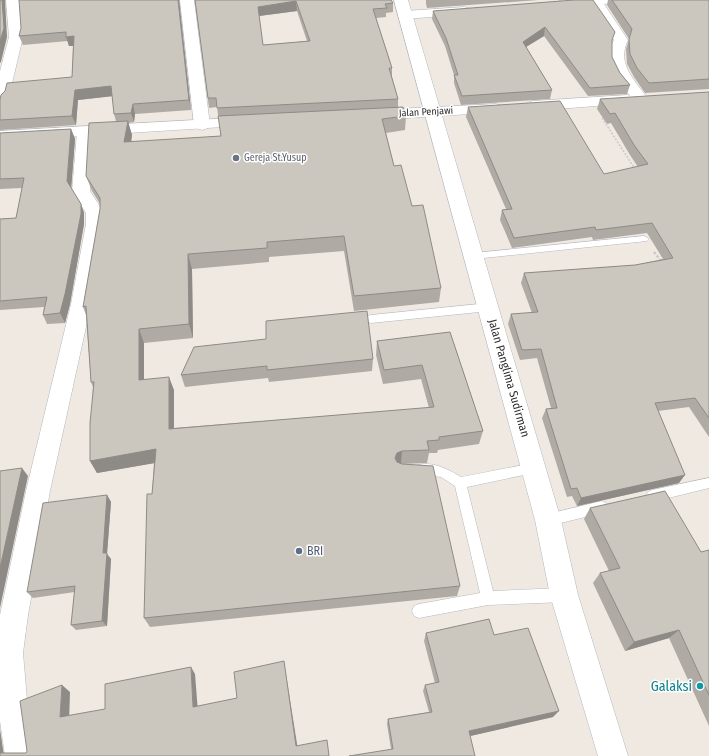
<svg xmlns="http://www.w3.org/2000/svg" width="709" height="756" font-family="'Fira Sans Condensed',sans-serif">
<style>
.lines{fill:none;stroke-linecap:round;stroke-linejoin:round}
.service-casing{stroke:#b4b7c1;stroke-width:1}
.minor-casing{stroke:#b4b7c1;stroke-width:1}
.tertiary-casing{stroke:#b4b7c1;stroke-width:1}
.secondary-casing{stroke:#b4b7c1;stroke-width:1}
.path-far1{stroke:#c9c9c9;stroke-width:1.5;stroke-dasharray:2 1.5;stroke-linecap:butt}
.path{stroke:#c9c9c9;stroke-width:2.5;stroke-dasharray:2.5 2;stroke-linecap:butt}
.service{fill:#fff;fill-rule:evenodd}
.minor{fill:#fff;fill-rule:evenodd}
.tertiary{fill:#fff;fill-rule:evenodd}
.secondary{fill:#fff;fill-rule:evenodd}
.wall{fill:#afaba4;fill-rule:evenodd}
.shaded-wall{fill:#8e8b86}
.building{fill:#cbc7bf;stroke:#8e8b86;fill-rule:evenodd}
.worship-dot{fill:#6b7280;stroke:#fff;stroke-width:1.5}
.service-dot{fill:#5c6f8a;stroke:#fff;stroke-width:1.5}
.culture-dot{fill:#0f9aa8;stroke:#fff;stroke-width:1.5}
.labels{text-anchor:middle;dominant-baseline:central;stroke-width:3;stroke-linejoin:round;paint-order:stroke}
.far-street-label{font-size:10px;fill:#2e2e2e;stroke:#fff}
.far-worship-label{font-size:10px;fill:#5b616d;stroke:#fff;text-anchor:start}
.street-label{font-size:12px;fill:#2e2e2e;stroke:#fff}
.service-label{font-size:12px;fill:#4e5e75;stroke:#fff;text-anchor:start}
.near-culture-label{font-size:14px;fill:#0d838f;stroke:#fff;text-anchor:end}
</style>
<rect width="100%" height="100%" fill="#efe9e1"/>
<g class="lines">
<g class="service-casing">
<path id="service" d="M644,236l5,3 -2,2 -173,18 -5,-3 5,-3z
M489,303l4,1 1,3 -1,3 -4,1 -118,12 -4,-1 -1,-3 1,-3 4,-1z
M534,463l4,1 2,4 -2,4 -71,15 26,104 71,-3 5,2 2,5 -2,5 -5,2 -76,3 -69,13 -5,-2 -2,-5 2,-5 5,-2 61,-11 -25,-107 -14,-9 -26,-3 -2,-4 2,-4c16,-6 33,3 46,11z
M709,478v10l-57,14 -4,-2 -2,-4 2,-4 4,-2z
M602,501l4,2 2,4 -2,4 -4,2 -54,13 -4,-2 -2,-4 2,-4 4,-2z"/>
</g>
<g class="minor-casing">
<path id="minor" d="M6,0h14l3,37 -15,63 -3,3 -5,2v-34l9,-34z
M180,0h14l16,125 -2,3 -6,2 -6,-2 -2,-3z
M564,0h49l-2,3 -7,1 24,36c-12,24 7,40 20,59l-3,3 -5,2 -5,-2c-14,-19 -34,-38 -21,-62l-23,-35 -27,3 -5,-1 -2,-3 2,-3z
M464,7l5,1 2,3 -2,3 -64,5 -5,-1 -2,-3 2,-3 5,-1z
M85,127l6,2 2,3 -3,59 14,22v11l-13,80 -41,187 -22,124 -5,38 4,47 8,56h-30l-5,-35v-106l26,-124 45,-187 15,-80v-11l-14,-22 5,-59 2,-3z"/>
</g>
<g class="tertiary-casing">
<path id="tertiary" d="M628,95l5,2 3,3 -3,3 -100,8 -6,-2 -2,-3 2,-3 6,-2z
M496,104l6,2 2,3 -2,3 -127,8 -6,-2 -2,-3 2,-3 6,-2z
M249,117l6,2 2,3 -2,3 -255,16v-10z"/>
</g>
<g class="secondary-casing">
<path id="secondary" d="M394,0h14l153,520 17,75 50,161h-30l-48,-161 -15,-75z"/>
</g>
<path class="path-far1" d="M602,118l33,51"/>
<path class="path" d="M654,252l8,10"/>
<use href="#service" class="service"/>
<use href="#minor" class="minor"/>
<use href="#tertiary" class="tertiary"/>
<use href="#secondary" class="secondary"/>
</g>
<path class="wall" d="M179,0l12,110 -56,4 -1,8 -6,1 4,12 -1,7 90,-6 -4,-29 -8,1 -14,-108 198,3v9l-7,1v4l-10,1 16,50v9l6,22v8l8,9 -1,14 -19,3 8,33 18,40 29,82 -2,14 -85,9 -10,-60 -75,6v5l-77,7 1,69 -49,5v37l30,10v38l255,-20 -8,-29 -38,5 -7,-29 1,-14 73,-9 33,99 -4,13 -41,6 -1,3h-8l-2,10 -27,1 60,122 -3,10 -307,31 -6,-9 10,-155 -57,10 -7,-12 3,-74 -2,-5 -5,-67 -3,-8 17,-98v-5l-8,-13 -6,-15 30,-55 -2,-7 -2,-18 -34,4 -2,25 -76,5v-30l72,-23 1,-31h-4l-1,-5 -45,4 -4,-9 2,-8zM297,11l10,30 -44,4 -4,-29z
M426,0h113l-112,8 -1,-4z
M574,0l38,42v15l8,16 10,12 -3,9 -39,2 -44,-60 -18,11 26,43 -2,9 -89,6 -7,-22v-8l-9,-29 -13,-27 1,-8z
M608,0h101v89l-64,4 -11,-16 -7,-13 -1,-15 3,-10 -22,-34z
M709,92v345l-20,-30 -31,4 21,72 -102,23 -5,-10 -5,1 -25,-79 4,-9 5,-1 -14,-50 -17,2 -12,-36 3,-10 21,-1 -11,-30 3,-10 111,-8 28,-6 -16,-26 -54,7 -1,-3 -80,11 -12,-28 2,-10 4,-1 -40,-92 2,-10 136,67 34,-7 -8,-12 -19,-32 -4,1 -10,-15 3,-10z
M71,129l4,10 -4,49 10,16 3,9v11l-14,80 -5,19 -18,1 -4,-9 1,-8 -44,3v-91l16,-1 6,-30 -22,1v-56z
M194,347l179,12 -1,12 -103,11 -1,-4 -83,9 -4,-12z
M107,495l4,7 -4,52 4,5 -4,67 -31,4 -5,-5 4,-33 -42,6 -6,-6z
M590,508l111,44 8,-2v176l-40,-88 -44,13 -32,-68 7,-10 9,-2 -25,-52z
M426,633l68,2 59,82 -83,19 -79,13 -4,-25 1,-5 41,-7 -6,-21 2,-6 10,-2 -11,-42z"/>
<path class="shaded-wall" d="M2,0h3l2,37 -6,25 -1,1v-22z
M178,0h1l12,110 -2,-10z
M296,1l1,10 -38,5 -1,-9z
M545,27l-1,9 -23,14 2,-8z
M74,36l3,10h-8l-3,-9z
M111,86l3,10 -36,4 -2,25 -4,-9 3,-26z
M133,104l2,10 -1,8 -3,-9z
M128,121l4,14 -3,22 -5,-15z
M71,129l4,10 -4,52 -4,-10z
M81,204l3,9v11l-14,80 -5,19 -5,-10z
M188,254l4,15 1,69 -4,-14z
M139,329l5,14v51l-5,-14z
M169,377l5,13v52l-5,-13z
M156,449l5,13 -64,11 -7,-12z
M402,451l-1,12 -5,2 -1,-7 2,-5z
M22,468l6,8 -28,132v-40z
M685,475l-6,8 -102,23 4,-8z
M107,495l4,7 -4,52 4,5 -4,67 -5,-5 1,-68z
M679,630l-10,8 -44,13 9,-9z
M284,661l1,7 13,82 -2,-4z
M191,667l4,7 3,38 -5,-5z
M62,685l8,7 -1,31 -9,-6z
M559,711l-6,6 -87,20 3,-6z
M0,729l4,27 -4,-1z"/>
<path class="building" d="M0,0h2l2,28 -4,13z
M19,0h159l11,100 -56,4 -2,9 -17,1 -3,-28 -36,4 -3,26 -72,4v-20l1,-5 4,-4 2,-8 65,-6 2,-41 -8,1v-5l-47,4 2,-8z
M195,0h196l2,3 -8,1 2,4 -14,1 19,59h-3l9,31 -181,9 -1,-10h-8zM296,1l14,40 -47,4 -5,-38z
M574,0h19l22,32 -3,8v17l8,16 10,12 -40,3 -45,-61 -22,15 29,48 -90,6 -8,-21h4l-12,-37 -13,-27z
M612,0h97v79l-60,4 -12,-15 -7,-14 -1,-15 3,-10z
M709,92v326l-14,-20 -40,5 30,72 -104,23 -4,-10 -6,1 -25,-80 11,-1 -16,-59 -19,1 -11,-36 27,-2 -14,-39 111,-8 38,-7 -21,-35 -56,7 -1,-3 -81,11 -12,-28 10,-1 -44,-102 92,-6 44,73 44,-10 -14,-19 -19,-32 -5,1 -10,-15z
M403,107l3,9 -24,3 12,47 7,-1 11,41 11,-1 18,83 -87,8 -10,-60 -77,6v6l-79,6 1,70 -50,5v51l30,-3v52l265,-22 -12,-42 -38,5 -7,-29 73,-9 33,99 -44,6v3l-12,1 2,9 -27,1 -5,2 -2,5 2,4 5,2 31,2 27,120 -316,32 3,-124h5l4,-45 -66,12v-38l4,-41h-3l-5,-76 -3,1 17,-98v-11l-14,-22 3,-53 39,-2 -4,21 97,-6 -3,-20z
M71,129l-4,52 14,23v10l-16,80 -5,19 -17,2 4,-18 -47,4v-82l16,-1 8,-40 -24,1v-46z
M367,311l6,48 -106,11v-4l-86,9 13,-28 72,-8v-18z
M22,468l-22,100v-97z
M665,491l36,61 8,-2v145l-30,-65 -45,12 -34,-69 20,-5 -30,-60z
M107,495l-4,58h4l-5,68 -31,4 4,-39 -48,6 16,-89z
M489,619l5,16 34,-7 31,83 -90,20 6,25h-126l44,-7 -5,-30 44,-7 -7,-27 14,-3 -13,-49z
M284,661l12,85 31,-6 2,16h-329v-3h26l1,-2 -7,-50 42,-16 -2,32 45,-8v-25l86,-17 2,40 44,-9 -3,-26z"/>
<circle class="worship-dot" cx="236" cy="158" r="4"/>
<circle class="service-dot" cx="299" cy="551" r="4"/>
<circle class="culture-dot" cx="700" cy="686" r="4"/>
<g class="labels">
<g class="far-street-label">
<text transform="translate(426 112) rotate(-3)">Jalan Penjawi</text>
</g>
<g class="far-worship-label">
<text x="244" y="158">Gereja St.Yusup</text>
</g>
<g class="street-label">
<text transform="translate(509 378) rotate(74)">Jalan Panglima Sudirman</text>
</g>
<g class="service-label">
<text x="307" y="551">BRI</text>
</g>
<g class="near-culture-label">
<text x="692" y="686">Galaksi</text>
</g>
</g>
</svg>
